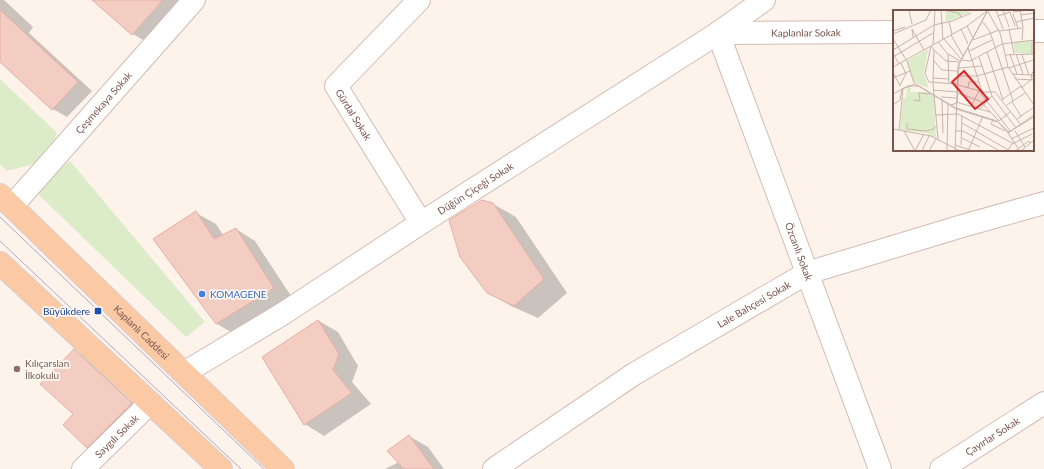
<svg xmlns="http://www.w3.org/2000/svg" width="1044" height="469" font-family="Lato,sans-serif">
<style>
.green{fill:#ddecc8}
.shadow{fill:#0003}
.building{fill:#f3ccc2;stroke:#e6afa2}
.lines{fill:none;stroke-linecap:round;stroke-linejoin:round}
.minor-casing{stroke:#d3bbb2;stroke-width:24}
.major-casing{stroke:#d9cfcd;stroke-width:24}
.minor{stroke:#fff;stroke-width:22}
.major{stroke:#fbcaa4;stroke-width:22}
.tram{stroke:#b3a7c8;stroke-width:1}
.shop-dot{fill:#3f7fe0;stroke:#fff7f2;stroke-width:1.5}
.transit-dot{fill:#1a4fb4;stroke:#fff7f2;stroke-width:1.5}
.education-dot{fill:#8d6e63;stroke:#fff7f2;stroke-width:1.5}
.labels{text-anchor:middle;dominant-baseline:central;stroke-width:3.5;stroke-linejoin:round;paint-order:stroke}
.street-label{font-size:10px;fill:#79544d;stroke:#fff7f2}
.shop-label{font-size:10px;fill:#366cbe;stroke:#fff7f2;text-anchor:start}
.transit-label{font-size:10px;fill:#164399;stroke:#fff7f2;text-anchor:end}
.education-label{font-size:10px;fill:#785e54;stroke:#fff7f2;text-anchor:start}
.inset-road{fill:none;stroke:#c8b3ac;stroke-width:1}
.view{fill:#d62828;fill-opacity:0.15;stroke:#d62828;stroke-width:2}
.inset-edge{fill:none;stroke:#79544d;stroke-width:2}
</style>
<rect width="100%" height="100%" fill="#fdf3eb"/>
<path class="green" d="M0,79l57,54 -12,28 -38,10 -7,-6z
M70,161l135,161 -19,15 -152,-147z"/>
<path class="shadow" d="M0,0h4l29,27 -4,6 63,58 -25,26 -14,-8 -47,-43 -6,-17z
M94,0h84l8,8 -34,37 -19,-11z
M493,204l23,13 51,76 -29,25 -27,-12 -23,-14z
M196,213l20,11 7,11 13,-6 19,12 38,58 -57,36 -19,-11 -63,-85z
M319,321l19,11 20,34 -6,16 19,22 -47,32 -19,-12 -42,-66z
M74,350l14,9 58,53 -44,43 -15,-8 -13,-33z
M409,436l19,11 16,22h-59l14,-7z"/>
<path class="building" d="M92,0h71l-31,35z
M0,10l78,72 -26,28 -52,-48z
M482,200l11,3 51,76 -30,27 -27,-13 -27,-36 -11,-37z
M196,211l18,28 22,-11 38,60 -58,36 -63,-85z
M318,320l21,34 -6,16 19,23 -48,32 -42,-68z
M74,349l58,54 -45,45 -24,-23 10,-11 -33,-30z
M409,435l25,34h-30l-17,-18z"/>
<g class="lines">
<g class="minor-casing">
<g id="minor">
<path id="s1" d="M419,0l-83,86 85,137"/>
<path d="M1033,31h11"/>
<path id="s2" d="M718,33l162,436"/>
<path id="s3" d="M718,33l176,-1"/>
<path id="s4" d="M12,206l182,-206"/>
<path id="s5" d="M184,373l100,-60 137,-90 297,-190 46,-33"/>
<path id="s6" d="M83,469l67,-66"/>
<path id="s7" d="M494,469l140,-95 173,-101 152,-46 85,-24"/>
<path id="s8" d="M941,469l103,-66"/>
</g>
</g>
<g class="major-casing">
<g id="major">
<path id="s9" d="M0,195l283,274"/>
<path d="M0,263l221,206"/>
</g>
</g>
<use href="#minor" class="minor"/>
<use href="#major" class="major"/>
<path class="tram" d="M0,217l264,252
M0,241l241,228"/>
</g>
<circle class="shop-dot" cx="202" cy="294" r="4"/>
<rect class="transit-dot" x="94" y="307" width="8" height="8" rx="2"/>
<circle class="education-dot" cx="17" cy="369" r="4"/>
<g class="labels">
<g class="street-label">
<text stroke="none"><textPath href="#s3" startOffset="88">Kaplanlar Sokak</textPath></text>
<text stroke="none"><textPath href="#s4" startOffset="138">Çeşmekaya Sokak</textPath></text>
<text stroke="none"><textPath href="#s1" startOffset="153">Gürdal Sokak</textPath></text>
<text stroke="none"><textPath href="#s5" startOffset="345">Düğün Çiçeği Sokak</textPath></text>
<text stroke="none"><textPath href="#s2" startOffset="233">Özcanlı Sokak</textPath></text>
<text stroke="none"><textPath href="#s7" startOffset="308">Lale Bahçesi Sokak</textPath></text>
<text stroke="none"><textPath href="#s9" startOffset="197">Kaplanlı Caddesi</textPath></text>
<text stroke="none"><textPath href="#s6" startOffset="47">Saygılı Sokak</textPath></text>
<text stroke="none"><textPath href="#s8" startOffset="61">Çayırlar Sokak</textPath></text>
</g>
<g class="shop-label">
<text x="210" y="294">KOMAGENE</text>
</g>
<g class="transit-label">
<text x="90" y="311">Büyükdere</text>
</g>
<g class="education-label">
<text x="25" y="363">Kılıçarslan<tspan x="25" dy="12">İlkokulu</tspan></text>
</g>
</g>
<g transform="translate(893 10)">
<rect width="141" height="141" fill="#fdf3eb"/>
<path d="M76,0l1,2 -24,10 -1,-12zM138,31l1,13 -17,-1 -2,-11zM35,39l-4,26 5,13 -15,-5 -7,-22zM17,75l1,7h17l6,4 2,42 -10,-5 -26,-3 3,-32h3l1,-12z" fill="#ddecc8"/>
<path class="inset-road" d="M16,0l3,14M48,0l2,29M50,0l16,3 2,4M94,0l13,23 8,34 26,38M103,0l7,19M110,0l6,17M127,0l3,17 -1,13M120,2l14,-2M120,4l5,14M128,5l13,-2M105,6l12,-4 5,14M56,12l3,12M90,12l7,10 23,69M123,12l18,-4M74,16l6,12M68,19l7,15M116,19l5,25M0,21l12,-4M106,21l23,-3M0,24l33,-14 5,-10M58,25l12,21M20,27l-1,-8 12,21M0,29l14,22 7,22M51,29l17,20M80,30l26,-10M139,30v14M45,32l10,12 12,7M40,35l2,-35M38,36l3,4 -1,33 5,56M38,36l-6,28 4,8 28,2M75,38l14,43M0,40l41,-25 18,-4 19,-8M41,40l12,11 13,1M76,41l23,-11M94,42l16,48M0,43l6,11M55,44l1,30M117,44l7,20M123,44l7,20M112,45l29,-1M129,45l7,20M0,47l40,-24M86,47l13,39 -12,13M40,50l9,10 15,1M69,50l8,1 32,-17 32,-4M0,57l74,-41 20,-15M66,58l23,-2M116,58l24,-8M0,62l7,14M119,64l19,1 3,-5M66,66h18l31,-9M0,68l17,-7M40,68l16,1M122,69l19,1M7,75l6,-11 -5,-11M65,75l26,7h11l26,33M75,77l1,-5h10M128,78l11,-9 -1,-4 3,1M40,80l24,2M86,81l32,41M65,83l22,8 19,20 12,-10M0,84l15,-8h11l37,23 42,13 12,13M99,86l24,32M48,87l15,1M110,89l18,-13M21,90l6,1 -1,-8 11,1M49,90l1,33M63,92l34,10M119,92l9,14M0,95l7,-5 2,-11 13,-5 41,24 41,13 12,11 25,-15M58,95l6,-2 2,-39 29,-54M114,95l18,-12M78,96l8,-15M63,103l58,31M43,105l20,-1M124,109l17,-12M100,110l-2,4 14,7M14,113v6l19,2 8,-2 1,-3M69,113l48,28M0,119l38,7 29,15M6,120l4,-41M11,121l11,20M62,121h8l37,20M122,121l10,16M115,123l12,18M115,123l26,-18M69,128l18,9M118,129l23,-11M62,135l18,6M68,135l1,-30M115,140l4,-6 20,-10M22,141l9,-17M29,141l7,-15M36,141l7,-12M54,141l1,-47M62,141l3,-85 30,-56M75,141l15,-35M122,141l14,-10 1,2M128,141l13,-11"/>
<path class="view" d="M71,61l24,28 -13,10 -23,-27z"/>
<rect width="141" height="141" class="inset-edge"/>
</g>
</svg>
